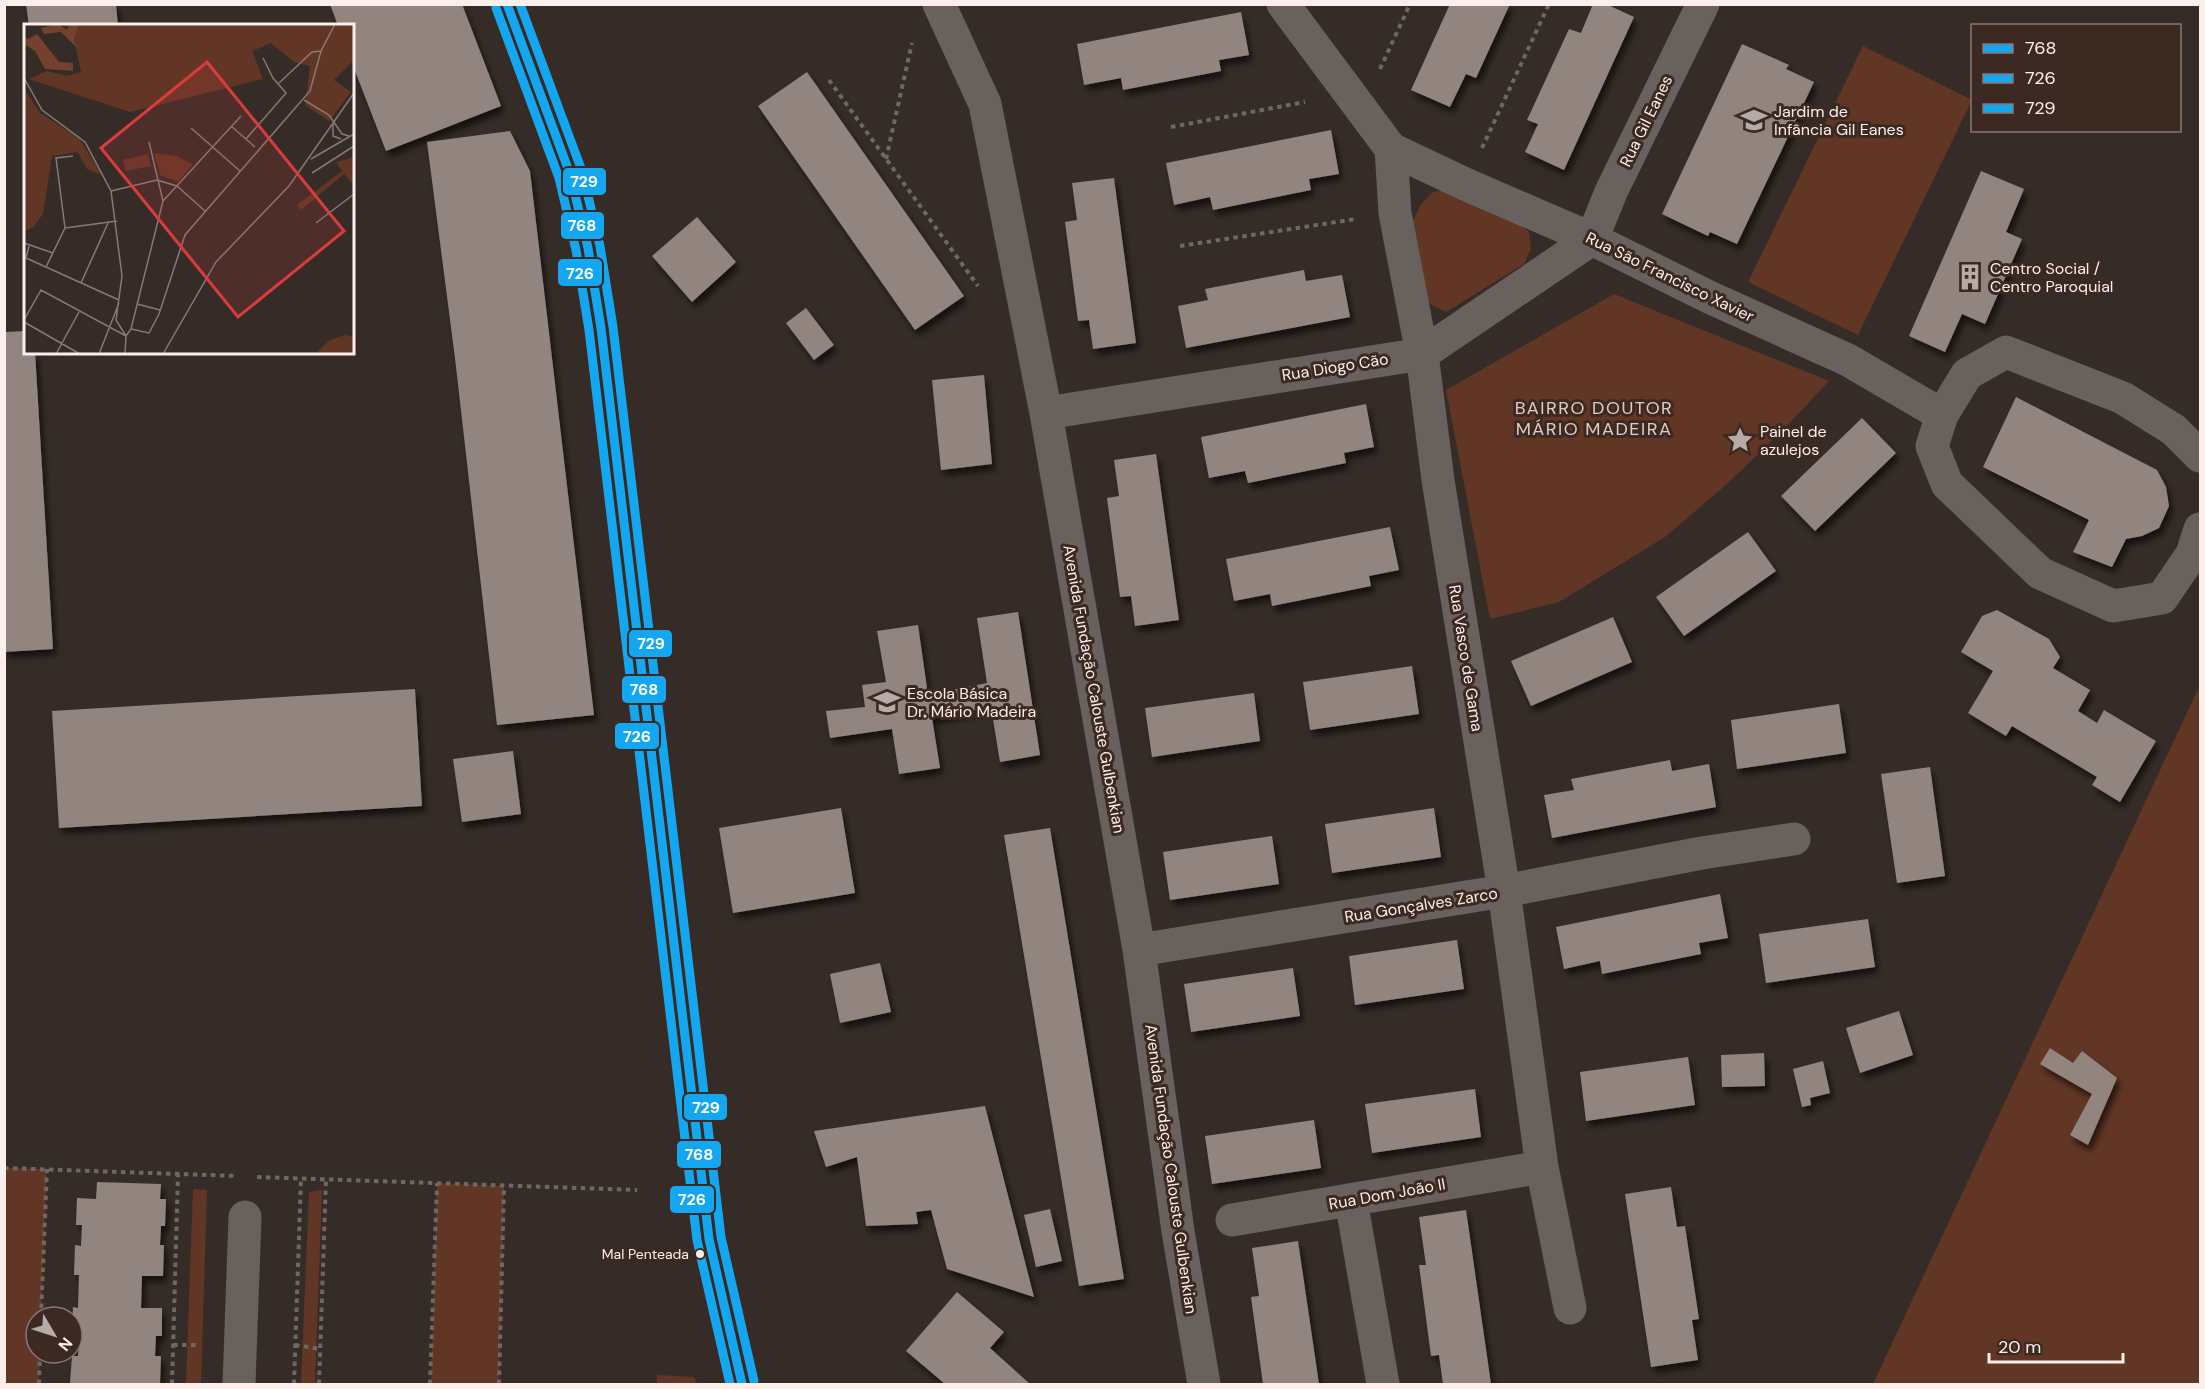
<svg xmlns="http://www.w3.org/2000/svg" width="2205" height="1389" font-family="'DM Sans',sans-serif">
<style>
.green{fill:#623625}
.building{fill:#92847e;filter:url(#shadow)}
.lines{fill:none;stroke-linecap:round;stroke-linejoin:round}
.path{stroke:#6e6764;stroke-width:4;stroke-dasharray:4.5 4.5;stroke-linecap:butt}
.minor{stroke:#69615e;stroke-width:33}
.bus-1-casing{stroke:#3b2922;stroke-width:14}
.bus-2-casing{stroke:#3b2922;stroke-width:14}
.bus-3-casing{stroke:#3b2922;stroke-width:14}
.bus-1{stroke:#13a7f1;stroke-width:9}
.bus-2{stroke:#13a7f1;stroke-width:9}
.bus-3{stroke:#13a7f1;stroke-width:9}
.bus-dot{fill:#fcefeb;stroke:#3b2922;stroke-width:2}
.labels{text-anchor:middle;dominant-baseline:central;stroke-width:6;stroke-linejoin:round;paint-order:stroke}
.bus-label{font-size:14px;fill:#fcefeb;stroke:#3b2922;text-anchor:end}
.poi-label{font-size:16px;fill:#fcefeb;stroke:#3b2922;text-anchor:start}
.street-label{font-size:16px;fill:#fcefeb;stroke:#3b2922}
.neighbourhood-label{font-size:18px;letter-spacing:1.5px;fill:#e3cbc2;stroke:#3b2922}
.inset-road{fill:none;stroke:#857a76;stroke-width:1.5}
.view{fill:#da3c3c;fill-opacity:0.15;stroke:#da3c3c;stroke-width:3}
.inset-edge{fill:none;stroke:#fcefeb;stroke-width:3}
.line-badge{stroke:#3b2922;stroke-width:2}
.badge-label{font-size:16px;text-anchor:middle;font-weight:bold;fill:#fff}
</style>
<defs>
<filter id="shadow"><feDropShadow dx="3.5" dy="6" stdDeviation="3" flood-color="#0009"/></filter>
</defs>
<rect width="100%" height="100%" fill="#352c28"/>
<path class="green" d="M1863,46l109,54 -114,235 -110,-53z
M1446,190l69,30 14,12 2,17 -7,15 -78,48 -16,-8 -7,-13 -10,-70 8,-17 12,-12z
M1614,294l215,87 -43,46 -58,56 -63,54 -106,65 -69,17 -44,-229z
M2200,685v699h-327z
M5,1168l42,1 -6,148h-5v36h4l-1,31h-34z
M437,1183l67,3 -5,198h-68z
M193,1189l14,1 -6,194h-15z
M322,1190l-7,194h-14l8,-192z
M657,1375l37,2 3,7h-40z"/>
<path class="building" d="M26,4h90l2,22h-89z
M330,4h132l39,102 -115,45 -34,-88v-37h-14z
M1450,4h60l-34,74 -10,-4 -16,33 -39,-17z
M1593,4h13l28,13 -70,153 -39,-18 13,-28 -11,-4 42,-91 12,4z
M1241,12l8,43 -30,5 2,11 -98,19 -2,-12 -37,7 -7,-41z
M1742,44l47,21 -3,4 28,13 -77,162 -27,-12 -2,4 -46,-22z
M807,72l157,224 -49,34 -157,-224z
M1331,130l8,44 -30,5 2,11 -98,20 -3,-13 -36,8 -8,-42z
M510,131l20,40 64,544 -97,10 -42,-367 -28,-216z
M1981,171l43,18 -18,43 16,7 -37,85 -23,-10 -17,38 -36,-16z
M1114,178l22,165 -43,6 -4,-29 -11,1 -13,-99 12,-2 -5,-37z
M697,217l39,45 -44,40 -40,-46z
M1304,270l2,11 36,-6 8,42 -164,31 -8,-42 30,-6 -3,-11z
M806,308l28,37 -20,15 -28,-37z
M26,331v21h9l18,297 -49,3v-320z
M984,375l8,89 -51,6 -9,-90z
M2016,397l141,73 9,17 3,19 -10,22 -17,8 -16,3 -14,28 -39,-15 16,-32 -106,-53z
M1366,404l8,43 -30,6 2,10 -98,20 -3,-12 -36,7 -8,-41z
M1862,418l34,35 -81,78 -34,-35z
M1156,454l23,166 -44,6 -4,-30 -11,1 -13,-99 12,-2 -5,-36z
M1390,527l9,43 -30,6 2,10 -99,20 -2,-12 -36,7 -8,-42z
M1748,532l28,39 -92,65 -28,-39z
M1997,610l52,29 11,18 -7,11 37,22 -12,21 19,12 7,-13 52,31 -36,61 -28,-17 5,-8 -85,-51 -6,10 -38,-23 25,-42 -32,-19 21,-36z
M1018,612l22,143 -40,7 -9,-55 -59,11 8,50 -41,6 -7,-45 -62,9 -4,-27 39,-4 -3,-22 24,-3 -9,-51 41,-6 10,70 59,-12 -10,-65z
M1613,617l19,45 -101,44 -20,-45z
M1412,666l7,48 -109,16 -7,-48z
M415,689l7,117 -363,22 -7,-117z
M1254,693l6,48 -108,16 -7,-49z
M1839,704l7,49 -109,16 -6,-49z
M513,751l8,63 -59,8 -9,-63z
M1670,760l2,11 37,-7 7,43 -164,31 -8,-43 30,-5 -3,-11z
M1930,767l15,109 -48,7 -16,-109z
M841,808l14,85 -122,20 -14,-85z
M1434,808l7,49 -109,16 -7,-49z
M1050,828l74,451 -45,7 -75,-451z
M1272,836l7,48 -109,16 -7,-48z
M1720,894l8,44 -29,5 2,11 -99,20 -2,-13 -36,8 -8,-42z
M1868,919l7,48 -109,16 -7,-49z
M1457,940l7,49 -109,16 -6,-49z
M880,963l11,49 -51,11 -10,-49z
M1293,968l7,48 -109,16 -7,-48z
M1899,1011l14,44 -53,18 -14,-45z
M2050,1048l23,15 9,-12 35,27 -29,67 -18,-10 22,-41 -52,-30z
M1764,1053l1,33 -43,1 -1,-32z
M1688,1057l7,48 -109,16 -6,-49z
M1823,1061l7,32 -20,5 1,7 -9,2 -9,-38z
M1475,1089l6,48 -109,16 -7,-49z
M985,1106l49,191 -87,-28 -16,-59 -15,2 2,12 -52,2 -9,-69 -31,10 -12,-36z
M1314,1120l7,48 -109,16 -7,-48z
M97,1182l64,2 -1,15h6l-1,27h-4l-1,19h4l-1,31h-21l-1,32h21v28h-6l-1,20h6l-1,28 -90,-1 2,-27h6l1,-23h-7l1,-26 5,1 1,-33h-5l1,-30 6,1 1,-21h-6l1,-27 19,1z
M1671,1187l6,40 8,-1 14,93 -7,1 6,40 -47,7 -26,-173z
M1050,1209l12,52 -26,6 -12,-52z
M1466,1210l25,174h-48l-4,-29 -8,1 -12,-91h7l-7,-48z
M1298,1241l21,143h-56l-12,-87 8,-1 -7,-48z
M957,1292l47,40 -14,16 40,36h-85l-39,-33z"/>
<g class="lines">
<path class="path" d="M1380,69l30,-65
M829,80l149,206
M1171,127l134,-25
M1482,148l67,-144
M886,159l26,-116
M1180,246l176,-27
M4,1168l233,8
M257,1177l380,13
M41,1317l6,-148
M173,1345h27
M295,1345l26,4
M39,1384l1,-31
M172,1384l6,-210
M294,1384l7,-206
M319,1384l7,-205
M430,1384l7,-201
M499,1384l5,-198"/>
<path class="minor" d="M507,4l63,170 18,74 13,80 75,645 21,152 12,114 33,145
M939,4l46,100 61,309 93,537 39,281 26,153
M1283,4l108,145 74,35 127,55 117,58 139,63 94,55
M1391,149l4,64 27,141 16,126 66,411 38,276 28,141
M1592,239l19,-47 92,-188
M1046,413l376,-59 170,-115
M2200,456l-26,-26 -51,-32 -117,-46 -39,22 -25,41 -10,31 15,38 93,89 73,33 49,-8 30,-44 8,-25
M1139,950l365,-59 198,-38 92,-14
M1351,1200l32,184
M1232,1220l310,-53
M239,1384l6,-167"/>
<g class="bus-1-casing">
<path id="bus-1" d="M507,4l63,170 18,74 13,80 108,911 33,145"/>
</g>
<g class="bus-2-casing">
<path id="bus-2" d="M496,8l63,170 17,72 13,80 108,910 33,144"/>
</g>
<g class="bus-3-casing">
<path id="bus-3" d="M520,4l62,167 18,75 13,81 108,910 33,144"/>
</g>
<use href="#bus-1" class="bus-1"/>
<use href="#bus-2" class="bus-2"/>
<use href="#bus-3" class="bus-3"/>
</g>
<defs>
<g id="school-bare" transform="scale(2.07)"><path d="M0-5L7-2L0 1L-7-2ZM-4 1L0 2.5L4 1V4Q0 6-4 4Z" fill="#b6aba7" stroke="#3b2922" stroke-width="2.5" paint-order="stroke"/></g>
<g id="building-bare" transform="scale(2.07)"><path d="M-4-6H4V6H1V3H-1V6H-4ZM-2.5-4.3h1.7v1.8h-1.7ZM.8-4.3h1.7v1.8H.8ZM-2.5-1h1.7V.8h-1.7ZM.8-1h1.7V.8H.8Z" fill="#b6aba7" stroke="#3b2922" stroke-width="2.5" paint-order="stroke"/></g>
<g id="sight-bare" transform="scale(2.07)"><path d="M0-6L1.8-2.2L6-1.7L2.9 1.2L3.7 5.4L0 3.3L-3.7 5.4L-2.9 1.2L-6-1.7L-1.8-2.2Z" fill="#b6aba7" stroke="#3b2922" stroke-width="2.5" paint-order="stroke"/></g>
</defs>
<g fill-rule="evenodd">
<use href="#school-bare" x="1754" y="120"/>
<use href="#building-bare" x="1970" y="277"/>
<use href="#sight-bare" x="1740" y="440"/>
<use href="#school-bare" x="887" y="702"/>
</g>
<circle class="bus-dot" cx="700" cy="1254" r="5"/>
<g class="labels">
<g class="bus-label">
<text x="689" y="1254">Mal Penteada</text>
</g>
<g class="poi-label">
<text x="1774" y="111">Jardim de<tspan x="1774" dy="18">Infância Gil Eanes</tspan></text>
<text x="1990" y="268">Centro Social /<tspan x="1990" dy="18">Centro Paroquial</tspan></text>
<text x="1760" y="431">Painel de<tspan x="1760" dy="18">azulejos</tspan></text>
<text x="907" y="693">Escola Básica<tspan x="907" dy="18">Dr. Mário Madeira</tspan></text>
</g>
<g class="street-label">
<text transform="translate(1646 121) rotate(-64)">Rua Gil Eanes</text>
<text transform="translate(1670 277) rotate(26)">Rua São Francisco Xavier</text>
<text transform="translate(1335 367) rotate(-9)">Rua Diogo Cão</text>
<text transform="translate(1466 658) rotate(81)">Rua Vasco de Gama</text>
<text transform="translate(1094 689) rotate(80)">Avenida Fundação Calouste Gulbenkian</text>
<text transform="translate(1421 905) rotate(-9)">Rua Gonçalves Zarco</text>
<text transform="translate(1171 1169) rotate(82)">Avenida Fundação Calouste Gulbenkian</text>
<text transform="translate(1387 1194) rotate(-10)">Rua Dom João II</text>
</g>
<g class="neighbourhood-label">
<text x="1594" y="408">BAIRRO DOUTOR<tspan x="1594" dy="21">MÁRIO MADEIRA</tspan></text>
</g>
</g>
<g transform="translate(24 24)">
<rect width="330" height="330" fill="#352c28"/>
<path d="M55,0h275v36l-20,20 17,12 -22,29 -24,-16 5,-39 -16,-4 -23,-19 -19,8 11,28 -133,33 -101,-33 18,-8 20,5 14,-4 -7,-33zM0,64l16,25 39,25 23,37 -15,-6 -9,-17 -26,4 -9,58 -10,14 -9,3zM130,129l22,3 17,8 -15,18 -18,-7zM124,130l3,12 -25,5 -3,-11zM330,133v28l-10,-11 -43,36 -4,-5 45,-34 -6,-9zM321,311l9,2v17h-39l15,-14z" fill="#623625"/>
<path d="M34,0l9,6 3,-6h9l-5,15 3,9 -16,-16 -17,2 -3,-6zM13,10l22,28 14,1v8l-28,-2 -10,-18 -11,-7v-8l4,3z" fill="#73412e"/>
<path class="inset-road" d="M0,54l18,32 43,32 26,49 11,85 -6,44 10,16 -1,18M255,59l33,-31 9,-1M280,76l25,15 13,19 7,2M309,100v12l8,3M207,102l24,21M167,104l49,43M222,115l40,-46 -13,-15 -10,-20M287,135l43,-25M288,149l42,-27M133,156l20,6 28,25M87,167l46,-11M139,177l78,-85M292,199l38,-29M41,204l-9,-70 17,-2M41,204l52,-7M0,219l29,10M5,222l-3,12 93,42M22,243l19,-39M57,259l27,-60M113,280l23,6M0,296l17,-30 85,46 5,-7 32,-128 -14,-59M0,298l56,32M107,305l18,4 10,-19 26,-79 125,-144 11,-40 14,-27M32,330l23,-42M75,330l20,-51M139,330l53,-92 73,-76 65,-93"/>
<path class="view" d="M183,38l137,169 -106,86 -137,-169z"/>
<rect width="330" height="330" class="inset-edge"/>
</g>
<g class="line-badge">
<rect x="562" y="167" width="45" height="29" rx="6" fill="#13a7f1"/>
<rect x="560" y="211" width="45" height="29" rx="6" fill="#13a7f1"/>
<rect x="557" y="258" width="46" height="29" rx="6" fill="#13a7f1"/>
<rect x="628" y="629" width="45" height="29" rx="6" fill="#13a7f1"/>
<rect x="621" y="675" width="46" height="29" rx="6" fill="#13a7f1"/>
<rect x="614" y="722" width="46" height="28" rx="6" fill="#13a7f1"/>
<rect x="683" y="1093" width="45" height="28" rx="6" fill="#13a7f1"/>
<rect x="676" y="1140" width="46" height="29" rx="6" fill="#13a7f1"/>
<rect x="669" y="1185" width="46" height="29" rx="6" fill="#13a7f1"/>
</g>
<g class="badge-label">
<text x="584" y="187">729</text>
<text x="582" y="231">768</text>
<text x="580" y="279">726</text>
<text x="651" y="649">729</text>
<text x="644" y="695">768</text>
<text x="637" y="742">726</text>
<text x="706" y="1113">729</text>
<text x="699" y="1160">768</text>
<text x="692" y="1205">726</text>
</g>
<rect width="2205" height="1389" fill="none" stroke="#fcefeb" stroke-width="12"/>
<rect x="1971" y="24" width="210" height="108" fill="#3b2922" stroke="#887872" stroke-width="1.5"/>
<rect x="1983" y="44" width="30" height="9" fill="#13a7f1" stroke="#887872" stroke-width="1.5"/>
<text x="2025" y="54" font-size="18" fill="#fcefeb">768</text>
<rect x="1983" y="74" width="30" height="9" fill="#13a7f1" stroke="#887872" stroke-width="1.5"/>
<text x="2025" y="84" font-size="18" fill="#fcefeb">726</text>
<rect x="1983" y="104" width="30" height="9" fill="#13a7f1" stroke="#887872" stroke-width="1.5"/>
<text x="2025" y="114" font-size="18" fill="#fcefeb">729</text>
<g transform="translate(54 1335) rotate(129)"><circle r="28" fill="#3b2922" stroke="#887872" stroke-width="1.5"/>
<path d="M0-4.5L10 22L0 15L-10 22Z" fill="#b6aba7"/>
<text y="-9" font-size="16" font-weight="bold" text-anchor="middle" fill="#fcefeb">N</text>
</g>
<path d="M1989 1353v9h134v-9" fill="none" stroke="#fcefeb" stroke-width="3"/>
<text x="1998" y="1353" font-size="18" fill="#fcefeb" stroke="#3b2922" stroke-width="4.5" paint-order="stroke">20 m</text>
</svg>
